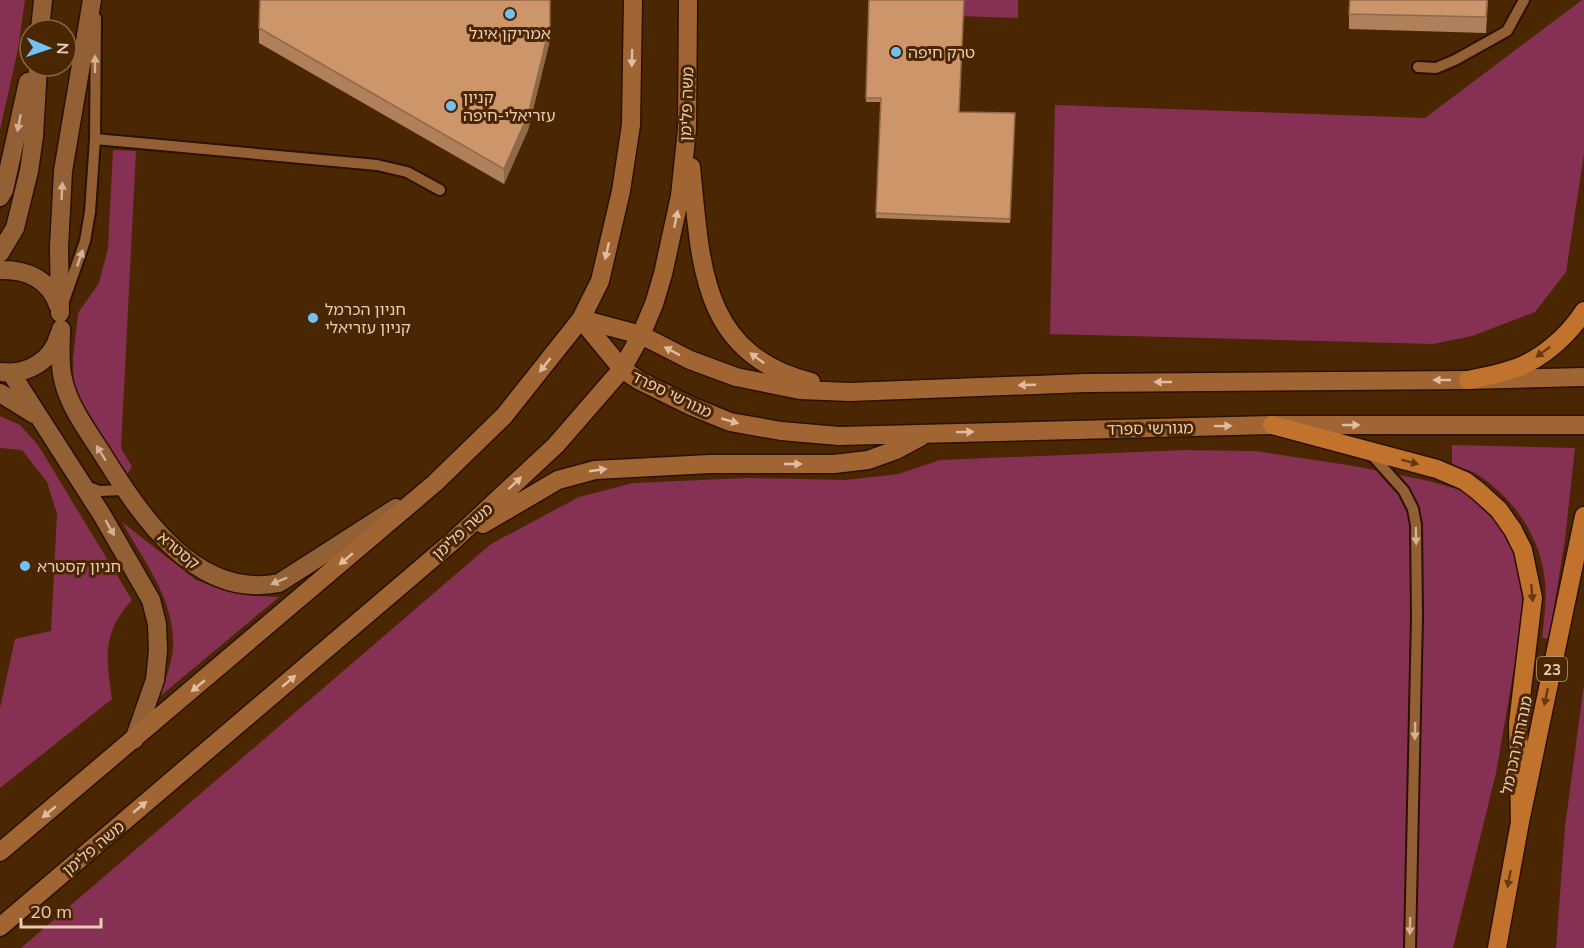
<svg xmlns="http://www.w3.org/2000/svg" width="1584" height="948" font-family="Mulish,'Noto Sans Hebrew',sans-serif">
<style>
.green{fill:#863053}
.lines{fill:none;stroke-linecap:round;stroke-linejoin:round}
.lane-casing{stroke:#2a1100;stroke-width:14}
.street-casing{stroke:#2a1100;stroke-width:21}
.secondary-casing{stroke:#2a1100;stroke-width:21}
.highway-casing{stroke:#2a1100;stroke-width:21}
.lane{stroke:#935f35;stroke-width:10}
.street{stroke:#935f35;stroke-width:18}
.secondary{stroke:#a16533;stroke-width:18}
.highway{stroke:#c1732d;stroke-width:18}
.wall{fill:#b0805b}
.shaded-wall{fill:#90684a}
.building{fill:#cd956a;stroke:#90684a;stroke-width:1.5}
.oneway{fill:#dfbda2}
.oneway2{fill:#d4b196}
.oneway3{fill:#68390e}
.poi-dot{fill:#71c1f5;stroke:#4b2603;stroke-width:2}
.labels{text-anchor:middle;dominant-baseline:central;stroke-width:6;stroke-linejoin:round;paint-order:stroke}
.shield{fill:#4b2603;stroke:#ba9a80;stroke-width:1.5}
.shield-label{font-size:15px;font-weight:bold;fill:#eaccb6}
.poi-label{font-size:16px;fill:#eaccb6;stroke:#4b2603;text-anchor:start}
.street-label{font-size:16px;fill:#eaccb6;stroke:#4b2603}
</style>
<rect width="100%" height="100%" fill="#4b2603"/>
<path class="green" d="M0,0h25l-7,49 -18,81z
M895,0h123v18l-123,-4z
M1582,0h2v154l-18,118 -31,40 -63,24 -39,8 -383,-10 5,-229 370,13z
M113,150l23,1 -15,297 11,19 -7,10 -51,-80 -1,-38 5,-46 21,-30 9,-35z
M0,416l20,9 18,20 94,155c-30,33 -26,57 -20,99l-112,89v-80l15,-69 36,-8 6,-117 -10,-32 -25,-32 -22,-2z
M1452,445l123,3 -10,91 -16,100 -7,-1c2,-19 5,-38 3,-56 -4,-44 -30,-83 -67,-107 -7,-5 -17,-7 -26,-10z
M1184,450l72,1 98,15 75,15 35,10 33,32 11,17 9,20 6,24 -1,38 -26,151 -43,175h-1432l470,-404 88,-47 54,-14 114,-5 99,2 53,-6 41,-14z
M122,522l74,58 27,10 33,6 23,1 -120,100c7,-19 15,-38 14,-58 -1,-43 -31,-81 -51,-117z
M1584,684v264h-28l9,-121z"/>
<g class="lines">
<g class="lane-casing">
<path id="lane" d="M1418,67l18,1 19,-8 52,-29 17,-31
M95,139l282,26 30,7 33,18
M64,301l21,-60 5,-29 5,-73 1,-121
M1371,454l33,37 9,18 3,16 1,91 -7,332
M86,486l13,5 25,-1"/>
</g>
<g class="street-casing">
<path id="street" d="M40,30l3,-30
M0,197l4,-7 24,-108
M0,253l15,-25 14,-57 5,-35 4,-70
M0,270c26,-1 49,9 58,35
M60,313l-1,-66 4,-76 29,-171
M61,329c0,16 -2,35 2,50 6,28 25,52 40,76 38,61 93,145 176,128l117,-75
M2,372c25,3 50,-11 57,-37
M11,373l91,142 49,85 6,24 1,27 -3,29 -21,60
M0,393l34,21"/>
</g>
<g class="secondary-casing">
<path id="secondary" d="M691,167c10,94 8,187 120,215
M581,319l41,50 18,12 51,25 39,16 51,9 58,5 433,-11h312
M581,319l60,16 49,25 46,17 64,13 50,2 235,-9 383,-3 116,-3
M483,524l75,-44 37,-10 115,-6h124l34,-4 28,-10 26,-14
M0,852l435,-369 69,-67 77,-97 19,-38 21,-90 10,-66 2,-125
M0,927l453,-386 103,-96 66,-76 19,-34 13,-31 9,-30 17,-78 7,-67 1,-129"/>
</g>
<g class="highway-casing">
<path id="highway" d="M1468,380c15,-3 31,-6 45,-11 28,-9 55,-33 71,-58
M1272,425l165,44 28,12 13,10 21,19 14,20 10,20 10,48 -15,125 2,99
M1497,948l23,-126 64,-306"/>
</g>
<use href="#lane" class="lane"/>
<use href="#street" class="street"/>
<use href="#secondary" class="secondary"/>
<use href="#highway" class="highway"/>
</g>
<path class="wall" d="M869,0l90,112 56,1 -5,110 -134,-5 5,-116h-15z
M1488,0l-2,33 -137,-4v-15z
M259,28l291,12 -22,90 -24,54 -245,-141z"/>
<path class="shaded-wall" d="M550,25v15l-22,90 -24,54v-15z"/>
<path class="building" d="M260,0h290v25l-22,90 -24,54 -245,-141z
M869,0h95l-5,112 56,1 -5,106 -134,-6 5,-115h-15z
M1350,0h137l-1,17 -137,-3z"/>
<defs><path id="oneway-solid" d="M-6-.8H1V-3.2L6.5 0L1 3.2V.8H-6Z" transform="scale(1.5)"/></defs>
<g class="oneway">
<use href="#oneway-solid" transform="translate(632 58) rotate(91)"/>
<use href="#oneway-solid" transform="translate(676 219) rotate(-78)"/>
<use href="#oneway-solid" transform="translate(607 251) rotate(103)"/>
<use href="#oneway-solid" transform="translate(672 351) rotate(-152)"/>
<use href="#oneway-solid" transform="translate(757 358) rotate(-144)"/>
<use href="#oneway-solid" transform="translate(545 365) rotate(128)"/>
<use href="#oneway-solid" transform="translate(1442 380) rotate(180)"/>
<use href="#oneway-solid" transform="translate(1163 382) rotate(180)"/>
<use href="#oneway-solid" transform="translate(1027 385) rotate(178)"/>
<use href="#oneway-solid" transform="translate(730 421) rotate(16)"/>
<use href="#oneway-solid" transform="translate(1351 425)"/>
<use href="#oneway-solid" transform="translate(1223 426) rotate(-1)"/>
<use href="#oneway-solid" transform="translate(965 432) rotate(-1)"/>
<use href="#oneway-solid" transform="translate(793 464)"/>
<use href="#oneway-solid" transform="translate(598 470) rotate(-8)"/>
<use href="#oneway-solid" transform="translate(515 483) rotate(-43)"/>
<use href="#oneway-solid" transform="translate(346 559) rotate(140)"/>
<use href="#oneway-solid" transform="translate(289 681) rotate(-40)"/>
<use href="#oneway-solid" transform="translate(198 686) rotate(140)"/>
<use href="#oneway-solid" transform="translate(140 807) rotate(-40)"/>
<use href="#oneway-solid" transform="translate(49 812) rotate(140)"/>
</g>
<g class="oneway2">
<use href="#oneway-solid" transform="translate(95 64) rotate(-90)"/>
<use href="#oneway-solid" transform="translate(19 123) rotate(101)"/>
<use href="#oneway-solid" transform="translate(62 191) rotate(-87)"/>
<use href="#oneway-solid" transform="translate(80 258) rotate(-71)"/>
<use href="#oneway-solid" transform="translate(101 453) rotate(-122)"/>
<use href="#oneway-solid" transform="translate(110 528) rotate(60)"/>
<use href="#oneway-solid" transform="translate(1416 536) rotate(89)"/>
<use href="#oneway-solid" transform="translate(279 581) rotate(157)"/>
<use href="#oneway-solid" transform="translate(1415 731) rotate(91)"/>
<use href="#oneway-solid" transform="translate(1410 926) rotate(91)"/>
</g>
<g class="oneway3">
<use href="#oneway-solid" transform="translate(1543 352) rotate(144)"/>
<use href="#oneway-solid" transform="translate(1410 462) rotate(15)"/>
<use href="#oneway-solid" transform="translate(1532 593) rotate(85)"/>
<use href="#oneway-solid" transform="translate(1546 697) rotate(102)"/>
<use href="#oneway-solid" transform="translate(1509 879) rotate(101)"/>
</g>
<g class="poi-dot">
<circle cx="510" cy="14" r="6"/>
<circle cx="896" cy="52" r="6"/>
<circle cx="451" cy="106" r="6"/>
<circle cx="313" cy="318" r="6"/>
<circle cx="25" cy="566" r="6"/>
</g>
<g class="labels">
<rect class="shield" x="1537" y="657" width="30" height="24" rx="4.5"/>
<g class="shield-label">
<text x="1552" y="669">23</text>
</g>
<g class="poi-label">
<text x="510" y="33" text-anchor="middle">אמריקן איגל</text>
<text x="908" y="52">טרק חיפה</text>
<text x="463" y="97">קניון<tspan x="463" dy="18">עזריאלי-חיפה</tspan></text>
<text x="325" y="309">חניון הכרמל<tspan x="325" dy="18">קניון עזריאלי</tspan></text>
<text x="37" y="566">חניון קסטרא</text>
</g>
<g class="street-label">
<text transform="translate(686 104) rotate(-88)">משה פלימן</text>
<text transform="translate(672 394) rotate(26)">מגורשי ספרד</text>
<text transform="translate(1150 428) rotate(-1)">מגורשי ספרד</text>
<text transform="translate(462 531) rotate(-42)">משה פלימן</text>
<text transform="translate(179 550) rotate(40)">קסטרא</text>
<text transform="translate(1516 745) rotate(-78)">מנהרות הכרמל</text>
<text transform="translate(93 848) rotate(-40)">משה פלימן</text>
</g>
</g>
<g transform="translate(48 48) rotate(92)"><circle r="28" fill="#4b2603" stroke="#8b684b" stroke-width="1.5"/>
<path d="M0-4.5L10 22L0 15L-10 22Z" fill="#71c1f5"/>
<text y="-9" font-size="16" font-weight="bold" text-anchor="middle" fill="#eaccb6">N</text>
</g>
<path d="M21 918v9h80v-9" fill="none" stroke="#eaccb6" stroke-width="3"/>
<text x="30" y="918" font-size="18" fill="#eaccb6" stroke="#4b2603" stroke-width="4.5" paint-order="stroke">20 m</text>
</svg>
